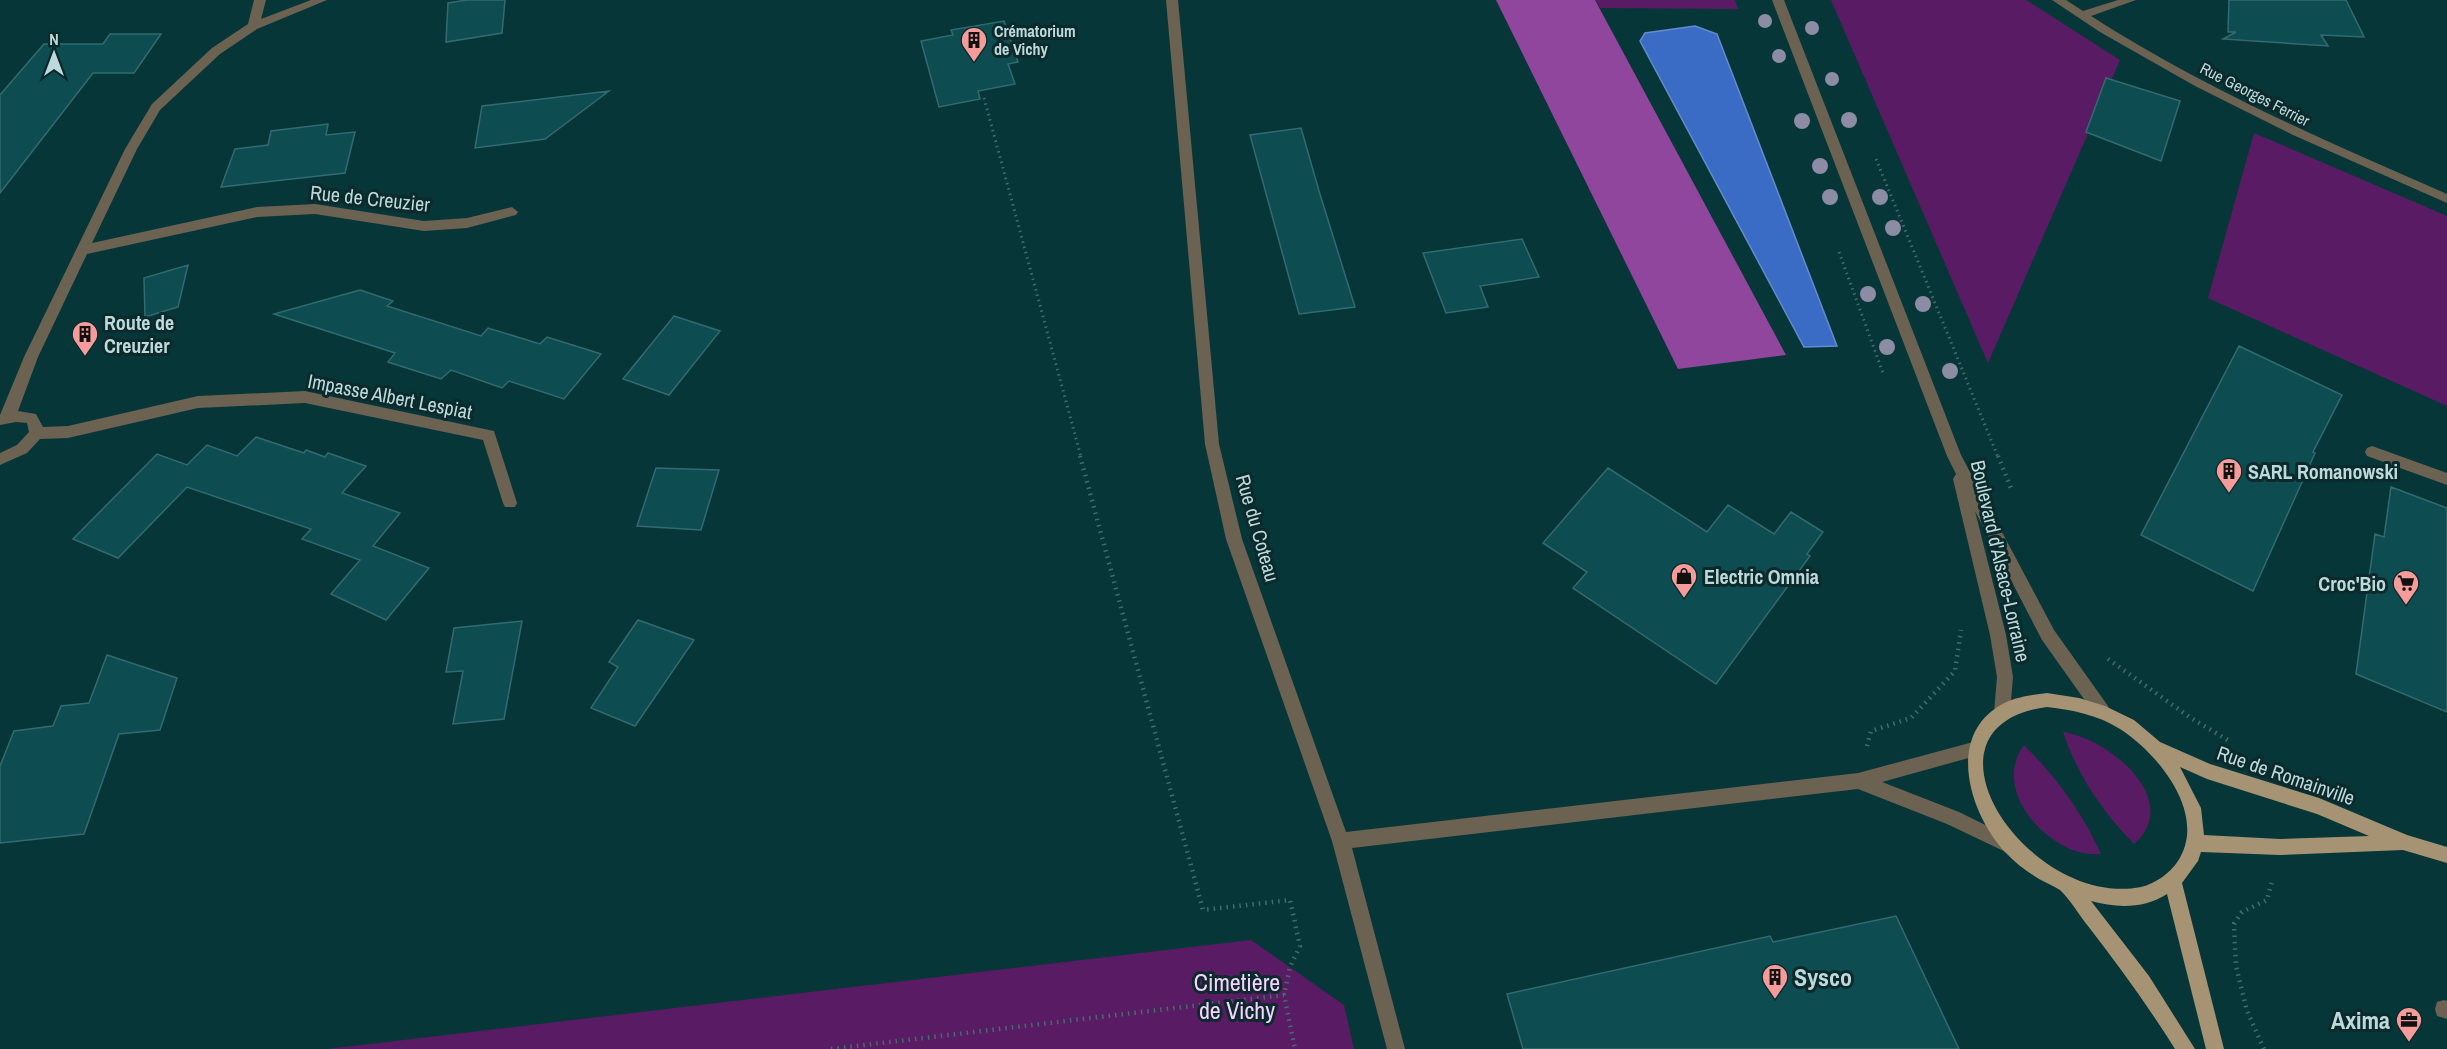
<svg xmlns="http://www.w3.org/2000/svg" width="2447" height="1049" font-family="'Archivo Narrow',sans-serif">
<style>
.green{fill:#591c64}
.forest{fill:#8f469c}
.water{fill:#3a6cc6;stroke:#618dcc;stroke-width:1.5}
.building{fill:#0d4c50;stroke:#326b6f;stroke-width:1.5}
.lines{fill:none;stroke-linecap:round;stroke-linejoin:round}
.path-far1{stroke:#436b6e;stroke-width:3;stroke-dasharray:1.5 4;stroke-linecap:butt}
.path{stroke:#436b6e;stroke-width:4.5;stroke-dasharray:1.5 5;stroke-linecap:butt}
.minor{fill:#6b6252;fill-rule:evenodd}
.major{fill:#a69373;fill-rule:evenodd}
.tree{fill:#8c8ca5}
.labels{text-anchor:middle;dominant-baseline:central;stroke-width:6;stroke-linejoin:round;paint-order:stroke}
.far-poi-label{font-size:16px;font-weight:bold;fill:#bdd9db;stroke:#0c2a2c;text-anchor:start}
.far-street-label{font-size:16px;fill:#bdd9db;stroke:#0c2a2c}
.street-label{font-size:20px;fill:#bdd9db;stroke:#0c2a2c}
.poi-label{font-size:20px;font-weight:bold;fill:#bdd9db;stroke:#0c2a2c;text-anchor:start}
.near-poi-label{font-size:24px;font-weight:bold;fill:#bdd9db;stroke:#0c2a2c;text-anchor:start}
.near-park-label{font-size:24px;fill:#f8d2fe;stroke:#0c2a2c}
</style>
<rect width="100%" height="100%" fill="#073639"/>
<path class="green" d="M1595,0h140l3,9 -138,-1z
M1831,0h195l94,60 -132,303z
M2254,133l193,83v190l-239,-108z
M2063,732c45,6 121,68 71,112 -32,-33 -56,-68 -71,-112z
M2024,745c33,33 58,67 77,109 -6,0 -13,0 -19,-1 -43,-11 -89,-66 -58,-108z
M1251,940l93,65 10,44h-1027z"/>
<path class="forest" d="M1496,0h99l191,355 -108,14z"/>
<path class="water" d="M1695,26l22,8 120,312 -33,1 -164,-306 5,-8z"/>
<path class="building" d="M467,0h38l-3,33 -56,9 2,-39z
M2229,0h117l18,37 -43,-2 7,11 -105,-7 13,-7h-8z
M1004,21l14,41 -10,2 7,20 -37,7 2,8 -41,8 -18,-66 32,-6 -2,-5z
M110,34h51l-27,39h-41l-93,120v-98l44,-51h59z
M2106,78l74,23 -19,60 -75,-29z
M609,91l-64,48 -70,9 7,-42z
M328,124l-2,11 29,-3 -10,41 -124,14 14,-38 33,-4 3,-14z
M1301,128l18,63 36,116 -56,7 -49,-179z
M1522,239l17,38 -59,9 8,21 -42,6 -23,-60z
M188,265l-10,42 -33,10 -1,-39z
M360,290l33,11 -6,5 94,30 7,-8 52,16 7,-7 54,17 -37,45 -55,-18 -7,7 -51,-18 -10,9 -53,-17 7,-9 -121,-39z
M674,316l46,15 -51,64 -46,-16z
M2239,346l103,49 -29,57 2,1 -62,138 -112,-56z
M256,437l48,16 2,-3 19,7 3,-4 38,13 -24,27 58,20 -27,33 56,22 -43,52 -55,-26 29,-34 -58,-21 9,-10 -124,-42 -69,71 -45,-19 84,-85 30,11 20,-20 30,11z
M656,468l63,2 -18,60 -64,-4z
M1608,468l99,64 21,-27 46,29 17,-22 32,20 -16,22 3,2 -94,128 -143,-96 14,-16 -44,-29z
M2391,487l56,21v204l-91,-38 19,-140 9,3z
M638,620l56,20 -59,86 -44,-18 27,-41 -9,-5z
M522,621l-18,98 -51,5 10,-53 -17,1 8,-44z
M107,655l70,23 -17,52 -41,4 -35,100 -84,9v-77l14,-35 39,-5 8,-20 28,-3z
M1896,916l63,133h-436l-16,-55 263,-58 3,6z"/>
<g class="lines">
<path class="path-far1" d="M984,98l97,359
M1876,159l122,298
M1839,252l44,121"/>
<path class="path" d="M1080,456l123,454 87,-10 10,46 -10,21 -6,28
M1998,456l14,35
M2108,659l83,59 40,24
M1867,746l4,-15 40,-13 44,-47 6,-41
M831,1049l453,-54 11,54
M2264,1049l-17,-38 -11,-45 -2,-42 8,-12 25,-12 6,-22"/>
<path class="minor" d="M254,0h12l-5,19 50,-19h16l-70,29 -37,25 -60,56 -23,39 -45,94 165,-36 58,-3 109,17 43,-3 45,-11 6,5 -2,3 -49,13 -43,3 -109,-17 -58,3 -170,37 -49,103 -20,54 18,3 7,13 25,-1 130,-30 107,-5 189,40 23,72 -2,4h-10l-2,-4 -20,-63 -178,-37 -107,5 -130,30 -28,1 -13,14 -27,12v-12l17,-8 12,-13 -2,-9 -11,-1 -16,3v-10l24,-58 101,-208 27,-45 60,-56 36,-24z
M1166,0h12l41,444 23,95 104,293 512,-59 119,-32 6,3 2,5 -2,5 -101,28 77,30 59,29 3,6 -3,6 -6,2 -65,-31 -89,-35 -506,59 53,201h-18l-55,-208 -106,-302 -21,-95z
M1772,0h12l177,455 93,175 54,76 2,5 -2,5 -6,2 -6,-2 -54,-76 -67,-129 31,124 7,42 -3,36 -2,5 -6,2 -6,-2 -2,-5 3,-36 -7,-42 -37,-156 3,-5 -9,-18z
M2052,0h14l17,11 35,-11h18l-45,16c112,72 234,125 356,178v9l-154,-68 -98,-49 -95,-54z
M2372,446l75,27v12l-80,-29 -2,-4 2,-4z
M2444,1000l3,1v18l-10,-3 -2,-7 2,-7z"/>
<path class="major" d="M2047,693l32,5 26,8 29,14 26,22 50,22 109,34 88,37 40,12v16l-44,-13 -123,5 -79,-3 -3,9 -16,22 42,166h-18l-39,-155c-23,15 -51,14 -76,7l58,75 46,73h-20c-27,-43 -56,-83 -87,-123 -9,-11 -18,-27 -28,-36 -6,-4 -14,-7 -21,-11 -11,-7 -23,-15 -32,-25 -36,-37 -62,-115 -8,-148 14,-9 32,-11 48,-13zM2047,707c26,3 51,8 73,22 39,25 88,86 58,132 -8,12 -23,23 -37,26 -113,22 -236,-161 -94,-180zM2180,767l27,12 110,35 52,22 -89,3 -76,-4 -3,-27z"/>
</g>
<g class="tree">
<circle cx="1765" cy="21" r="7"/>
<circle cx="1812" cy="28" r="7"/>
<circle cx="1779" cy="56" r="7"/>
<circle cx="1832" cy="79" r="7"/>
<circle cx="1849" cy="120" r="8"/>
<circle cx="1802" cy="121" r="8"/>
<circle cx="1820" cy="166" r="8"/>
<circle cx="1830" cy="197" r="8"/>
<circle cx="1880" cy="197" r="8"/>
<circle cx="1893" cy="228" r="8"/>
<circle cx="1868" cy="294" r="8"/>
<circle cx="1923" cy="304" r="8"/>
<circle cx="1887" cy="347" r="8"/>
<circle cx="1950" cy="371" r="8"/>
</g>
<defs>
<g id="building-pin" transform="scale(1.35)"><path d="M0 17L-7.5 6A9.5 9.5 0 1 1 7.5 6Z" fill="#f59b99" stroke="#0c2a2c"/><path d="M-4-6H4V6H1V3H-1V6H-4ZM-2.5-4.3h1.7v1.8h-1.7ZM.8-4.3h1.7v1.8H.8ZM-2.5-1h1.7V.8h-1.7ZM.8-1h1.7V.8H.8Z" fill="#111"/></g>
<g id="shop-pin" transform="scale(1.35)"><path d="M0 17L-7.5 6A9.5 9.5 0 1 1 7.5 6Z" fill="#f59b99" stroke="#0c2a2c"/><path d="M-5-2.5h2.3a2.7 3.5 0 0 1 5.4 0H5L5.5 6h-11ZM-1.5-2.5h3a1.5 2.3 0 0 0-3 0Z" fill="#111"/></g>
<g id="supermarket-pin" transform="scale(1.35)"><path d="M0 17L-7.5 6A9.5 9.5 0 1 1 7.5 6Z" fill="#f59b99" stroke="#0c2a2c"/><path d="M-6-5.5h2.5l.6 2H6L4.5 2H-2.5L-4.4-4H-6ZM-1.5 3.2a1.3 1.3 0 1 0 .1 0ZM3 3.2a1.3 1.3 0 1 0 .1 0Z" fill="#111"/></g>
<g id="office-pin" transform="scale(1.35)"><path d="M0 17L-7.5 6A9.5 9.5 0 1 1 7.5 6Z" fill="#f59b99" stroke="#0c2a2c"/><path d="M-6-3h4V-5.5h4V-3h4V5H-6ZM-1-4.5V-3h2v-1.5ZM-6 0V1H6V0Z" fill="#111"/></g>
</defs>
<g fill-rule="evenodd">
<use href="#building-pin" x="974" y="40"/>
<use href="#building-pin" x="85" y="334"/>
<use href="#building-pin" x="2229" y="471"/>
<use href="#shop-pin" x="1684" y="576"/>
<use href="#supermarket-pin" x="2406" y="583"/>
<use href="#building-pin" x="1775" y="977"/>
<use href="#office-pin" x="2409" y="1020"/>
</g>
<g class="labels">
<g class="far-poi-label">
<text x="994" y="31">Crématorium<tspan x="994" dy="18">de Vichy</tspan></text>
</g>
<g class="far-street-label">
<text transform="translate(2255 94) rotate(27)">Rue Georges Ferrier</text>
</g>
<g class="street-label">
<text transform="translate(370 198) rotate(6)">Rue de Creuzier</text>
<text transform="translate(390 396) rotate(11)">Impasse Albert Lespiat</text>
<text transform="translate(1258 528) rotate(74)">Rue du Coteau</text>
<text transform="translate(2001 561) rotate(77)">Boulevard d'Alsace-Lorraine</text>
<text transform="translate(2286 775) rotate(19)">Rue de Romainville</text>
</g>
<g class="poi-label">
<text x="104" y="322">Route de<tspan x="104" dy="23">Creuzier</tspan></text>
<text x="2248" y="471">SARL Romanowski</text>
<text x="1704" y="576">Electric Omnia</text>
<text x="2386" y="583" text-anchor="end">Croc'Bio</text>
</g>
<g class="near-poi-label">
<text x="1794" y="977">Sysco</text>
<text x="2390" y="1020" text-anchor="end">Axima</text>
</g>
<g class="near-park-label">
<text x="1237" y="982">Cimetière<tspan x="1237" dy="28">de Vichy</tspan></text>
</g>
</g>
<g transform="translate(54 54)" stroke="#0c2a2c" stroke-width="4.5" paint-order="stroke">
<path d="M0-4.5L10 22L0 15L-10 22Z" fill="#bdd9db"/>
<text y="-9" font-size="16" font-weight="bold" text-anchor="middle" fill="#bdd9db">N</text>
</g>
</svg>
